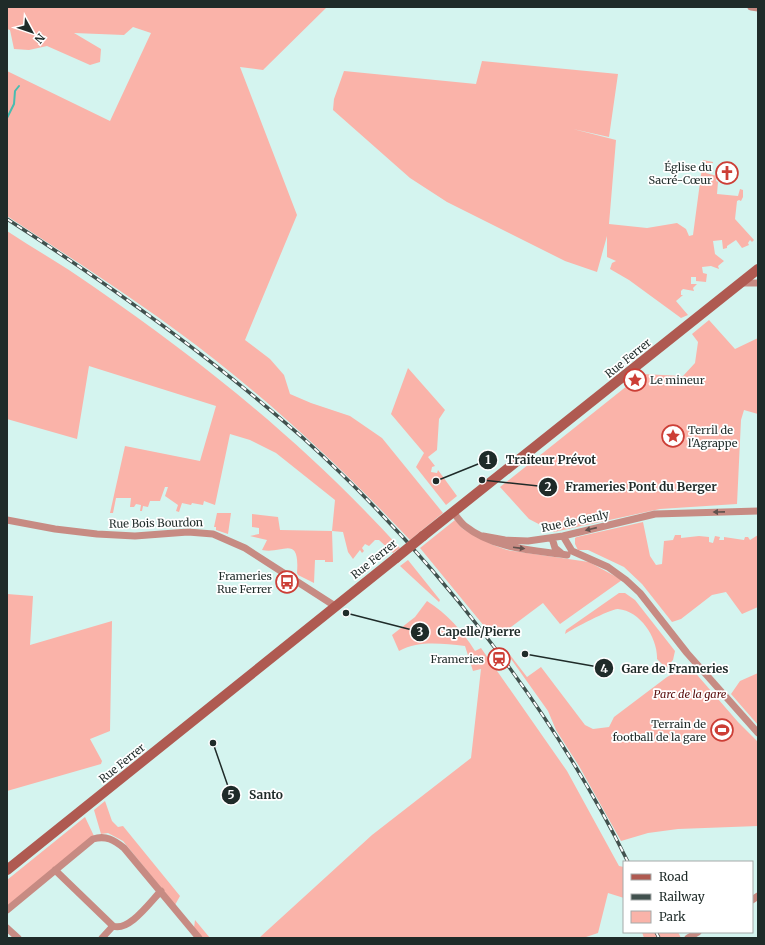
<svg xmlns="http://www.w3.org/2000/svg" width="765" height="945" font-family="Merriweather,serif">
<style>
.green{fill:#fab3a9}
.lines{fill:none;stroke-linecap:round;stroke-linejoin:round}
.stream{stroke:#47bdb0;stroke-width:2}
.street{stroke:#c78b83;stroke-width:7}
.secondary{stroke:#af5a51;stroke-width:10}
.rail-casing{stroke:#41514e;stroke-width:3.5}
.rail{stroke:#fff;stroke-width:2;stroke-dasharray:6;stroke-linecap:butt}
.secondary-bridge{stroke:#af5a51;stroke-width:10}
.oneway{fill:#62514d}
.labels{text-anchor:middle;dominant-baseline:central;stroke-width:3.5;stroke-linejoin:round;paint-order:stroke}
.poi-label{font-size:11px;fill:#1f2b29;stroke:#fff;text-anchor:end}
.street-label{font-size:11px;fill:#1f2b29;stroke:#fff}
.park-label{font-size:11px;font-style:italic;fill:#590c0b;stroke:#fff}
.leader{fill:none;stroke:#1f2b29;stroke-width:1.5}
.callout-dot{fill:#1f2b29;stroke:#fff;stroke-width:1.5}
.mark-label{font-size:12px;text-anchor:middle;font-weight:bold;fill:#fff}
.callout-label{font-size:12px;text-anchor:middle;font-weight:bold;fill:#1f2b29;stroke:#fff;stroke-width:3.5;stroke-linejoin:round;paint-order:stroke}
</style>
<rect width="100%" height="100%" fill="#d4f4ef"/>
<path class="green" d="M9,7h318l-64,63 -23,-3 57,148 -52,125 25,19 14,16 6,19 21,9 39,13 32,22 61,75 -33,27c-61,-65 -126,-126 -196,-181 -66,-52 -137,-97 -207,-143v-145l103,50 41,-88 -18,-6 -9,8 -50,-2 27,16 -1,13 -10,3 -43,-19 -18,4 -15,-1 -4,-19 -3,-1v-21z
M482,61l136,13 -9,63 -36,-8 43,11 -7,84 38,4 30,-5 9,6 3,7 4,-1 10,-75 10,2v1h-6l-1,10 11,3 -1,5 2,1 -1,12 21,2 2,-7 3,1v7l-2,4 -2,-1 -2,1 -2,18 19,21 -2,2 -2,-2 -2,3 1,2 -7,3 -6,-8 -9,6v2l-4,1 -1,-9 -9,1 2,13 9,7 -6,5 1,3 -8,-3 -9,1 1,6 4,1 -1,8 -10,-1v-4h-5v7h6l-4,4 1,3 -11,-2 -2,2v4h2l-7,6 12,14 -7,3 -52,-38 -19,-11 2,-6 4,-2 -9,-4v-21l-10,36 -32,-11 -118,-59 -37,-24 -77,-68 1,-11 10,-28 132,13z
M7,231c29,19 59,36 87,56 112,77 214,160 306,261l-7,5 -14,-13h-4l-6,6 -4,-2 -3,4 2,3 -2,2 -2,-3 -7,9 -5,-7 -5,-20 -11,-1 1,31h-8v-2h-10l-1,23 -16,-8 -1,-2c3,-40 -15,-18 -35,-23l5,-10 -17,-4 9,-2v-6l-7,-1v-13l26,3 2,13 52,1 3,-31 -59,-47 -26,-13 -20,-6 -15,71 -11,-4 -1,4 -11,-2 -1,2 -9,-2 -3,9 -3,-1 2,-6 -13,-9 3,-9h-3l-5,14h-10l-2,6 -5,-1 -1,5h-2l1,-6 -5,-1 -2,3h-4l1,-9h-15l-3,15h-3l15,-67 75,15 16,-55 -127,-40 -12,73 -70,-20z
M709,320l26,29 23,-11v76l-14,-4 -3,10 -4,84 -77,5 -106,23 -25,-13 -29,-32 142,-113 41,2 12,-13 3,-21 -6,-8z
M408,368l37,42 -6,9 -2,31 -9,7 7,9 -3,1 -1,5 6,1 1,-3 19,26 -11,9 -30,-38 8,-14 -33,-39z
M217,513h14l-3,21 -12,-4v-3h-2z
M455,520l8,9 30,16 14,5 82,12 33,18 -62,44 -17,-21 -40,30 -4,-6 -10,5 -69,-84z
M643,522l7,34 6,9 6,-1 2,-23 9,-1 2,-5h6v3l18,-2 10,1v5l4,1 2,-7 5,1 -1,3h5v-3l20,3 1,-3h3l2,3 8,-5v72l-16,7 -16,-22 -14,3 -31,24 -9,3 -30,-38 -18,-17 -36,-17h-10l-3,-6v-6l2,-1z
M408,560l32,40 -1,2 -39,-36z
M619,593h6l10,7 40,51 -2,9 -7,8 -9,-9c1,-20 -16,-48 -39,-50 -6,-1 -46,20 -53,25l1,-4z
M7,594l26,2 -3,49 82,-24 -2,110 -20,8 12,22 -1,3 -94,27z
M427,601c20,13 35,29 48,50l6,-3 86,123 52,95 5,1v31l-16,-5 -10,40 -15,5h-324l113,-103 99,-77 10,-89 -8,2 -8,-25c-23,-2 -45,-6 -66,5l-7,-16 23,-18z
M507,651l20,26 14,-10 44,58 8,4 16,-2 5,-10 53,-40 17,-9 8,1 46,53 20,20v84l-80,3 -30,4 -27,8 -42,-75 -23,-36 -8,-19 -42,-59z
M758,673v52l-27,-31 9,-13z
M105,801l7,20 6,6 5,-1 57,70 -5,9 -52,-64 -15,-8 -7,1 -7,-24z
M85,817l9,19 -87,70v-26z
M195,920l15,18h-9l-7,-10z
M642,932h36l3,6h-37z"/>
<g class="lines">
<path class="stream" d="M7,118l7,-14 1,-13 4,-5"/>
<path class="street" d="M751,7l7,1
M740,283h18
M453,512c4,5 8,11 12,14 29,23 68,24 102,29
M7,520l48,9 42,5 38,2 53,-4 25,2 32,14 90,58
M483,536l22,4 23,1 35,-5 92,-22 103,-3
M563,536l9,15 36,16 18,13 14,13 47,60 71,80
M552,538l3,10 6,5
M55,870l58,56
M752,900l6,-4
M7,910l86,-71c13,-4 21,1 31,9l75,90
M7,928l11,10
M102,938l11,-12c16,6 37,-24 48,-35
M688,938l10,-6"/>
<path class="secondary" d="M423,536l335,-267
M7,870l389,-312"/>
<g class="rail-casing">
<path id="rail" d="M7,219c103,66 204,138 296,219 129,116 248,268 325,424
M656,932l3,6"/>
</g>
<use href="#rail" class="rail"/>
<path class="secondary-bridge" d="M396,558l27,-22"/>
</g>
<defs><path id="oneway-solid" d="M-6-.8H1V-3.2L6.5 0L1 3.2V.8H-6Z"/></defs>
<g class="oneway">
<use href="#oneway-solid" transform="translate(719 512) rotate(179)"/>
<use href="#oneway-solid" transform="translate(591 529) rotate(167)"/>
<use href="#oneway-solid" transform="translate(519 548) rotate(7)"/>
</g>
<defs>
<g id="church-ring" transform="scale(1.15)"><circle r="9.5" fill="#fff" stroke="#cc3e36" stroke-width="1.5"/><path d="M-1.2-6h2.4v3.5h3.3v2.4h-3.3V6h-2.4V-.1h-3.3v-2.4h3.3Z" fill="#cc3e36"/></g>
<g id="sight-ring" transform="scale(1.15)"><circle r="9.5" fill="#fff" stroke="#cc3e36" stroke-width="1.5"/><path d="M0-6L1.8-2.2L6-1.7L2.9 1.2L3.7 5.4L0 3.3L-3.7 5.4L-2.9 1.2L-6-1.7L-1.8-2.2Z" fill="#cc3e36"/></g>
<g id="bus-ring" transform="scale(1.15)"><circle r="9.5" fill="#fff" stroke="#cc3e36" stroke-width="1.5"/><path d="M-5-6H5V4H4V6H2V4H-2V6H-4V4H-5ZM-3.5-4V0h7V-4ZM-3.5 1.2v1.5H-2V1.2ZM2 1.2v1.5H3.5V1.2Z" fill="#cc3e36"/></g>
<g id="station-ring" transform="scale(1.15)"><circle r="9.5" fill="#fff" stroke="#cc3e36" stroke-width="1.5"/><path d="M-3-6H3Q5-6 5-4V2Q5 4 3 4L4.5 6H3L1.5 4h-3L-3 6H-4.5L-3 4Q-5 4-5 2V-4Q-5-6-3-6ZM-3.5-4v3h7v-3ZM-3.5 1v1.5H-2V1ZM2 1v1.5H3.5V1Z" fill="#cc3e36"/></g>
<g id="stadium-ring" transform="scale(1.15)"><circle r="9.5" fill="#fff" stroke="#cc3e36" stroke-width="1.5"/><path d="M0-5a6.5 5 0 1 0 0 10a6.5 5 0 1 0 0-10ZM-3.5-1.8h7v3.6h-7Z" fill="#cc3e36"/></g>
</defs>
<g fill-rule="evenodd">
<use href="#church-ring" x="727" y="173"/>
<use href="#sight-ring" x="635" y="380"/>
<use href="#sight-ring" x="673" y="436"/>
<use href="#bus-ring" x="287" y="582"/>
<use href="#station-ring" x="499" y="659"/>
<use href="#stadium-ring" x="722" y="730"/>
</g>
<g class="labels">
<g class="poi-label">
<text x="712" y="167">Église du<tspan x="712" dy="13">Sacré-Cœur</tspan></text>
<text x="650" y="380" text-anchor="start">Le mineur</text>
<text x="688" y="430" text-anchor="start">Terril de<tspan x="688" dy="13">l'Agrappe</tspan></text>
<text x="272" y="576">Frameries<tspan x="272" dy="13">Rue Ferrer</tspan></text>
<text x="484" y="659">Frameries</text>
<text x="706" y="724">Terrain de<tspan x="706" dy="13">football de la gare</tspan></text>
</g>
<g class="street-label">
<text transform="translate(628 358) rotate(-39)">Rue Ferrer</text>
<text transform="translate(575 521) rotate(-12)">Rue de Genly</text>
<text transform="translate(156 523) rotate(-1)">Rue Bois Bourdon</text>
<text transform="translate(374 559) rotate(-39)">Rue Ferrer</text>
<text transform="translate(122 763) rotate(-39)">Rue Ferrer</text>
</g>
<g class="park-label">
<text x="690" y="694">Parc de la gare</text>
</g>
</g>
<path class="leader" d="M436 481L488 460M482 480L548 487M346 613L420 632M525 654L604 668M213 743L231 795"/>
<g class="callout-dot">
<circle cx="436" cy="481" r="4"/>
<circle cx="482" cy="480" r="4"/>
<circle cx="346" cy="613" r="4"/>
<circle cx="525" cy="654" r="4"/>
<circle cx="213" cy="743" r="4"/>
<circle cx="488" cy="460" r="10"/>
<circle cx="548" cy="487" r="10"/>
<circle cx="420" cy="632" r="10"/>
<circle cx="604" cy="668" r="10"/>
<circle cx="231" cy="795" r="10"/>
</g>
<g class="mark-label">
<text x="488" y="464">1</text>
<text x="548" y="491">2</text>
<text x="420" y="636">3</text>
<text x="604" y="673">4</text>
<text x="231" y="799">5</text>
</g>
<g class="callout-label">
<text x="551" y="464">Traiteur Prévot</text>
<text x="641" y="491">Frameries Pont du Berger</text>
<text x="479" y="636">Capelle/Pierre</text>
<text x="675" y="673">Gare de Frameries</text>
<text x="266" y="799">Santo</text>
</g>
<rect width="765" height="945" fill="none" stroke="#1f2b29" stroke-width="16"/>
<rect x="623" y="861" width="130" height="72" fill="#ffffff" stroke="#a5aaa9"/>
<rect x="631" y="874" width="20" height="6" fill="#af5a51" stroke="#a5aaa9"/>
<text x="659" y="881" font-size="12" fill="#1f2b29">Road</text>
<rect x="631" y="894" width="20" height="6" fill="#41514e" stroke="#a5aaa9"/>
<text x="659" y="901" font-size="12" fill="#1f2b29">Railway</text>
<rect x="631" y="911" width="20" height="12" fill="#fab3a9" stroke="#a5aaa9"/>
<text x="659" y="921" font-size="12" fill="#1f2b29">Park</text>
<g transform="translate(32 32) rotate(130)" stroke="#ffffff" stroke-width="3" paint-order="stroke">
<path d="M0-3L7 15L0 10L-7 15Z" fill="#1f2b29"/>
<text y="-6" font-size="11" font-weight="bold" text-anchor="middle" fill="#1f2b29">N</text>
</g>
</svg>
